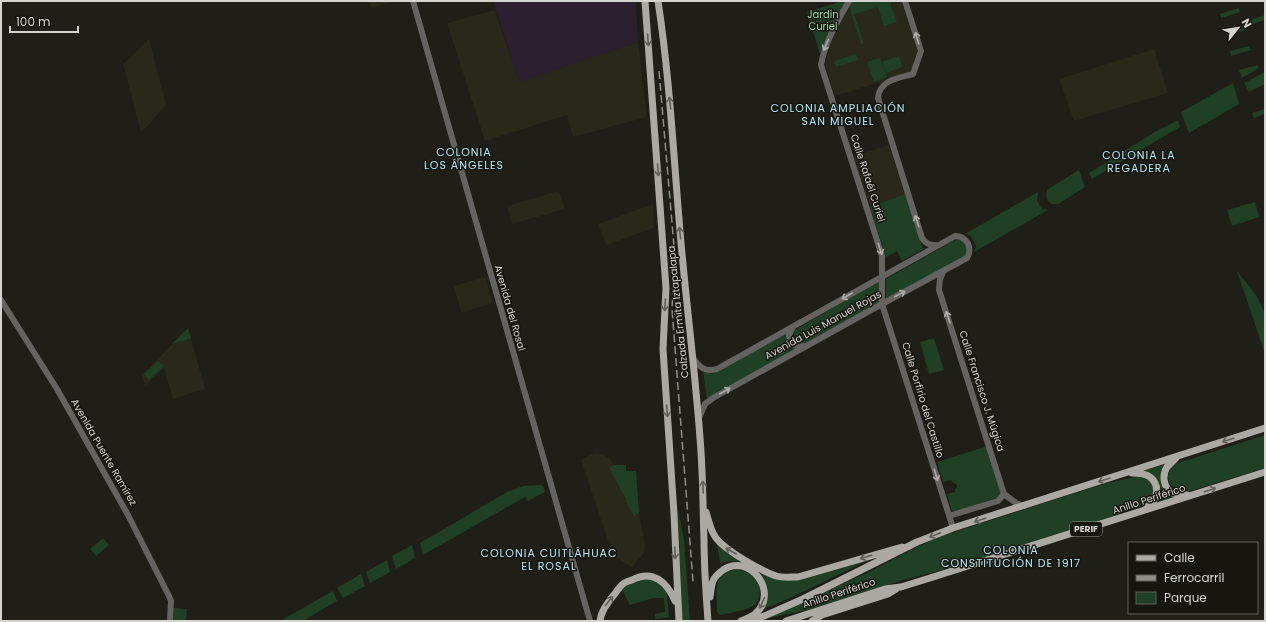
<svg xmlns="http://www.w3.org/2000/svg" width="1266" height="622" font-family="Poppins,sans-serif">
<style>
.built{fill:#2a271b}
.industrial{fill:#2a202f}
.green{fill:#1f4026}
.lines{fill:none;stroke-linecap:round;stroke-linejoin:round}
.tertiary{stroke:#64635f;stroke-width:6}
.primary{stroke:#aca9a2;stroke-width:7}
.rail{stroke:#8e8d87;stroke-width:1.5;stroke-dasharray:8 4;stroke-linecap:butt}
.oneway{stroke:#adaca8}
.oneway2{stroke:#615f58}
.labels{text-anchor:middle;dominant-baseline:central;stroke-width:3;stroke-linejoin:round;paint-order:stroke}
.shield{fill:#16150e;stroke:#9c9b95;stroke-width:1}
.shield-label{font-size:9px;font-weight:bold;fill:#d5d4cf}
.park-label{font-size:10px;fill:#9fdaa9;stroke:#16150e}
.street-label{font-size:10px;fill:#d5d4cf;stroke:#16150e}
.neighbourhood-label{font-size:11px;letter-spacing:1px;fill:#b3e9fa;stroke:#16150e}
</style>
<rect width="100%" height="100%" fill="#1f1e17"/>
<path class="built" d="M369,1h29l-27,7z
M851,1h50l17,51 -6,20 -77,24 -10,-32 8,-29z
M495,10l24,71 119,-39 9,75 -74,20 -6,-22 -82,26 -38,-118z
M149,39l17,66 -25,28 -18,-69z
M1154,49l14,44 -94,28 -15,-42z
M889,145l16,49 -35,13 -16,-51z
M559,191l6,18 -53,15 -5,-18z
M653,204l1,24 -48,17 -8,-21z
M485,277l8,26 -32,10 -7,-27z
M188,328l17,61 -32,10 -9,-31 -19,18 -3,-11z
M597,453l7,2 5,3 5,7h12v6h10l3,42 6,32 -1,8 -12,14 -19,-11 -32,-96 9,-5z"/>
<path class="industrial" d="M493,1h143l2,41 -119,40z"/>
<path class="green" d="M842,1h5l-18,32 -9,21 -13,-42z
M851,1h44l-5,2 7,19 -13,4 -6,-19 -24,7 10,29 -3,1 -12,-38z
M1239,8l1,4 -19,6 -1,-4z
M1265,15v5l-17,5 -1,-4z
M1245,26l1,4 -19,6 -1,-4z
M1249,46l2,4 -20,6 -1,-5z
M856,54l2,6 -22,7 -2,-6z
M899,56l3,11 -16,6 -4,-11z
M880,58l7,19 -13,5 -7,-20z
M1258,65l1,3 -17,10 -3,-8z
M1265,72v12l-16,8 -5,-9z
M1233,83l6,21 -50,29 -8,-21z
M1265,109v5l-11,4 -2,-5z
M1178,120l2,7 -88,52 -3,-6 66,-41z
M1079,170l6,17 -27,17h-6l-5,-4 -1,-6 2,-5z
M1038,192l-1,9 5,8 6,1 -74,42 2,-6 -5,-10 -6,-2z
M905,194l18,55 -21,12 -5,-10 -11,6 -16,-50z
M1255,202l4,15 -27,9 -5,-16z
M957,239l6,1c3,5 5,10 2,16l-79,44v-21z
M1237,271l19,24 9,18v41z
M881,280v23l-78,42c-9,-2 -11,-7 -8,-15z
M188,328l3,10 -19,6z
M789,332c-3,9 -1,15 9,16l-91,52 -4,-30 9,4z
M934,338l10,32 -15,4 -9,-32z
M158,361l6,5 -15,14 -5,-6z
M1265,435v33l-78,24c-17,-1 -26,-15 -12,-28z
M988,446l15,46 -6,6 -43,15 -2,-2 -5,-17 8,-2v-3l2,-1v-3l-5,-3 -1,-2 -8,2 -6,-20z
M1170,463l-6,21 17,12 -28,10c12,-17 9,-28 -11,-35z
M614,465h12v6h10l3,42 -5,3 -9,-16 1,-1 -17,-31z
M1138,476l11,2 6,9 -5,16 -46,17 -135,43 -66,17 -95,30 -45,9 102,-45 46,-24 28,-13 161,-52z
M541,485l2,1 2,6 -17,9 -3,-4 -102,58 -3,-12 87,-51 16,-6z
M678,509l6,31 6,81h-8z
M103,538l6,7 -13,11 -6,-7z
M717,544l26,17h-12l-11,2z
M412,545l3,13 -19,11 -4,-13z
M883,553l-91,44 -30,13c8,-15 7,-27 -4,-41l38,9z
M387,560l3,12 -20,11 -4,-11z
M737,569c6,2 12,4 17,8 8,8 8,25 -3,30 -8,4 -22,6 -31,8l-3,-3c0,-19 -5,-40 20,-43z
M361,574l4,12 -22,12 -6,-10z
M649,577l17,11 3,29 -14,2v-5l10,-2 -1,-14h-10l-24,7 -8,-15 6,-5z
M333,591l4,10 -31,18 1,2h-27z
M174,608l13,1 -1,12 -13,-1z"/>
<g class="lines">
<path class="tertiary" d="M413,1l177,620
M849,1c-12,21 -24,41 -28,64l61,191v48l71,224
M905,1l16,50 -8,23c-14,4 -34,6 -35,24l44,140c4,6 9,8 16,7
M943,272l-3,7 -1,11 65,204 12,9 8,3
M1,300l56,89 71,126 41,81 2,5 -1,20
M793,327l-4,8c0,8 7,13 15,11
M693,358c7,10 12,14 24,11l238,-133c12,0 18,12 12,22l-85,46 -169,94 -8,6 -6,14
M949,516l49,-15 6,-7"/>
<path class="primary" d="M645,1l21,287 -3,61 11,165 5,107
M658,1c11,72 15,145 21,218 6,78 17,155 22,233 2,30 2,59 3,88 0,27 2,54 4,81
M1176,458c-3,3 -6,6 -9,9 -5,8 -4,20 5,26 4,2 10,2 15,2
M1132,473c5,0 14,1 18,4 11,9 7,24 -3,30
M706,512c3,9 4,18 10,26 10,13 44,32 60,38 7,2 15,1 22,1l104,-30
M710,597c1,-6 1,-11 3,-16 2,-5 6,-8 10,-11 27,-18 57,23 32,44 -4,3 -9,5 -14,7
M600,621c1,-10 7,-17 13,-25 3,-3 6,-9 10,-12 2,-2 6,-3 9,-4 21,-11 35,2 43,21
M753,621l50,-22 114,-57 36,-14 312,-100
M786,621l99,-32 16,-2 29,-9 335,-106
M812,621l10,-6 66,-21 8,-5"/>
<path class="rail" d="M659,71l16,187 -3,51 21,273"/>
</g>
<defs><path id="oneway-shaft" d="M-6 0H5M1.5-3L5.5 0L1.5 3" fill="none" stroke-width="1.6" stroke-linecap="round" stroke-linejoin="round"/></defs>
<g class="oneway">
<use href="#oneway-shaft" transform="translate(917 38) rotate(-106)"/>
<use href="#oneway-shaft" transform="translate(826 45) rotate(113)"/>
<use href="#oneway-shaft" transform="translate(917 221) rotate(-108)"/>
<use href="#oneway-shaft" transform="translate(880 249) rotate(72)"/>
<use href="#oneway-shaft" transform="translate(900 294) rotate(-28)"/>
<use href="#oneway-shaft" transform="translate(847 296) rotate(150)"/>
<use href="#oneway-shaft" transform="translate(948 317) rotate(-109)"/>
<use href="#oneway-shaft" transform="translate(725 391) rotate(-30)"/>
<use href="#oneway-shaft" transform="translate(936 475) rotate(73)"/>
</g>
<g class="oneway2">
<use href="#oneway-shaft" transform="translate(648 40) rotate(86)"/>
<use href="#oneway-shaft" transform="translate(670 103) rotate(-96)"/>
<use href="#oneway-shaft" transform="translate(658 170) rotate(86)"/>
<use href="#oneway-shaft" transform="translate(680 233) rotate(-95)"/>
<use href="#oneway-shaft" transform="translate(665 305) rotate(94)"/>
<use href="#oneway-shaft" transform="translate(667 411) rotate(86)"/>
<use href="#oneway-shaft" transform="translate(1228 440) rotate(162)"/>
<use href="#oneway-shaft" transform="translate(1104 480) rotate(162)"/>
<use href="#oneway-shaft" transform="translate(703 487) rotate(-93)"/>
<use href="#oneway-shaft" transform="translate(1210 490) rotate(-18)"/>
<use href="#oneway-shaft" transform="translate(980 520) rotate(162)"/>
<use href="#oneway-shaft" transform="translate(935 535) rotate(158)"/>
<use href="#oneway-shaft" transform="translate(731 551) rotate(-150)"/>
<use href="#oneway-shaft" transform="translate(675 553) rotate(88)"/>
<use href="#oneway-shaft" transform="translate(866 557) rotate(164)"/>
<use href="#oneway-shaft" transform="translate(609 601) rotate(-51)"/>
<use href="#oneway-shaft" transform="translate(762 603) rotate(114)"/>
</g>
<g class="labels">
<rect class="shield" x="1070" y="522" width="32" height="14" rx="3"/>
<g class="shield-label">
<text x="1086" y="529">PERIF</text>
</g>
<g class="park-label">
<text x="823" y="14">Jardín<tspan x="823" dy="12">Curiel</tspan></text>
</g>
<g class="street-label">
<text transform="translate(868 178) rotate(72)">Calle Rafaél Curiel</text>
<text transform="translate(510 308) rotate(74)">Avenida del Rosal</text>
<text transform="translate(678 312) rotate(-96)">Calzada Ermita Iztapalapa</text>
<text transform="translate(823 325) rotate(-29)">Avenida Luis Manuel Rojas</text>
<text transform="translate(982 391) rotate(72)">Calle Francisco J. Múgica</text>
<text transform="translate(923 400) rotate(73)">Calle Porfirio del Castillo</text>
<text transform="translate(104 452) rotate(60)">Avenida Puente Ramírez</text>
<text transform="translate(1149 499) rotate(-18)">Anillo Periférico</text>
<text transform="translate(839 593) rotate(-18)">Anillo Periférico</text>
</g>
<g class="neighbourhood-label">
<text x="838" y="108">COLONIA AMPLIACIÓN<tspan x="838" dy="13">SAN MIGUEL</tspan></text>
<text x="464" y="152">COLONIA<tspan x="464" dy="13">LOS ÁNGELES</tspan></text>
<text x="1139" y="155">COLONIA LA<tspan x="1139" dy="13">REGADERA</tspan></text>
<text x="1011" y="550">COLONIA<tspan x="1011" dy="13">CONSTITUCIÓN DE 1917</tspan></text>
<text x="549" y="553">COLONIA CUITLÁHUAC<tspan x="549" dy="13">EL ROSAL</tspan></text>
</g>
</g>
<rect width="1266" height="622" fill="none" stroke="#d5d4cf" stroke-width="4"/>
<rect x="1128" y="542" width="130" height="72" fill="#16150e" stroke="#62615b"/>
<rect x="1136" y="555" width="20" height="6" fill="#aca9a2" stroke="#62615b"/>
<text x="1164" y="562" font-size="12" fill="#d5d4cf">Calle</text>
<rect x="1136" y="575" width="20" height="6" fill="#8e8d87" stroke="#62615b"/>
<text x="1164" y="582" font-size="12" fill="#d5d4cf">Ferrocarril</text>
<rect x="1136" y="592" width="20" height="12" fill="#1f4026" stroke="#62615b"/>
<text x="1164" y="602" font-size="12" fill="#d5d4cf">Parque</text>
<g transform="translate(1238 28) rotate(60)" stroke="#16150e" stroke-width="3" paint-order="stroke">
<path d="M0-3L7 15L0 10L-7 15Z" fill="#d5d4cf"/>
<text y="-6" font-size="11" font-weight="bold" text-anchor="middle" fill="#d5d4cf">N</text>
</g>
<path d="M10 26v6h68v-6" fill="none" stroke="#d5d4cf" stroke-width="2"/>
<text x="16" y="26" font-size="12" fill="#d5d4cf" stroke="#16150e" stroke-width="3" paint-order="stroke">100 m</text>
</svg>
